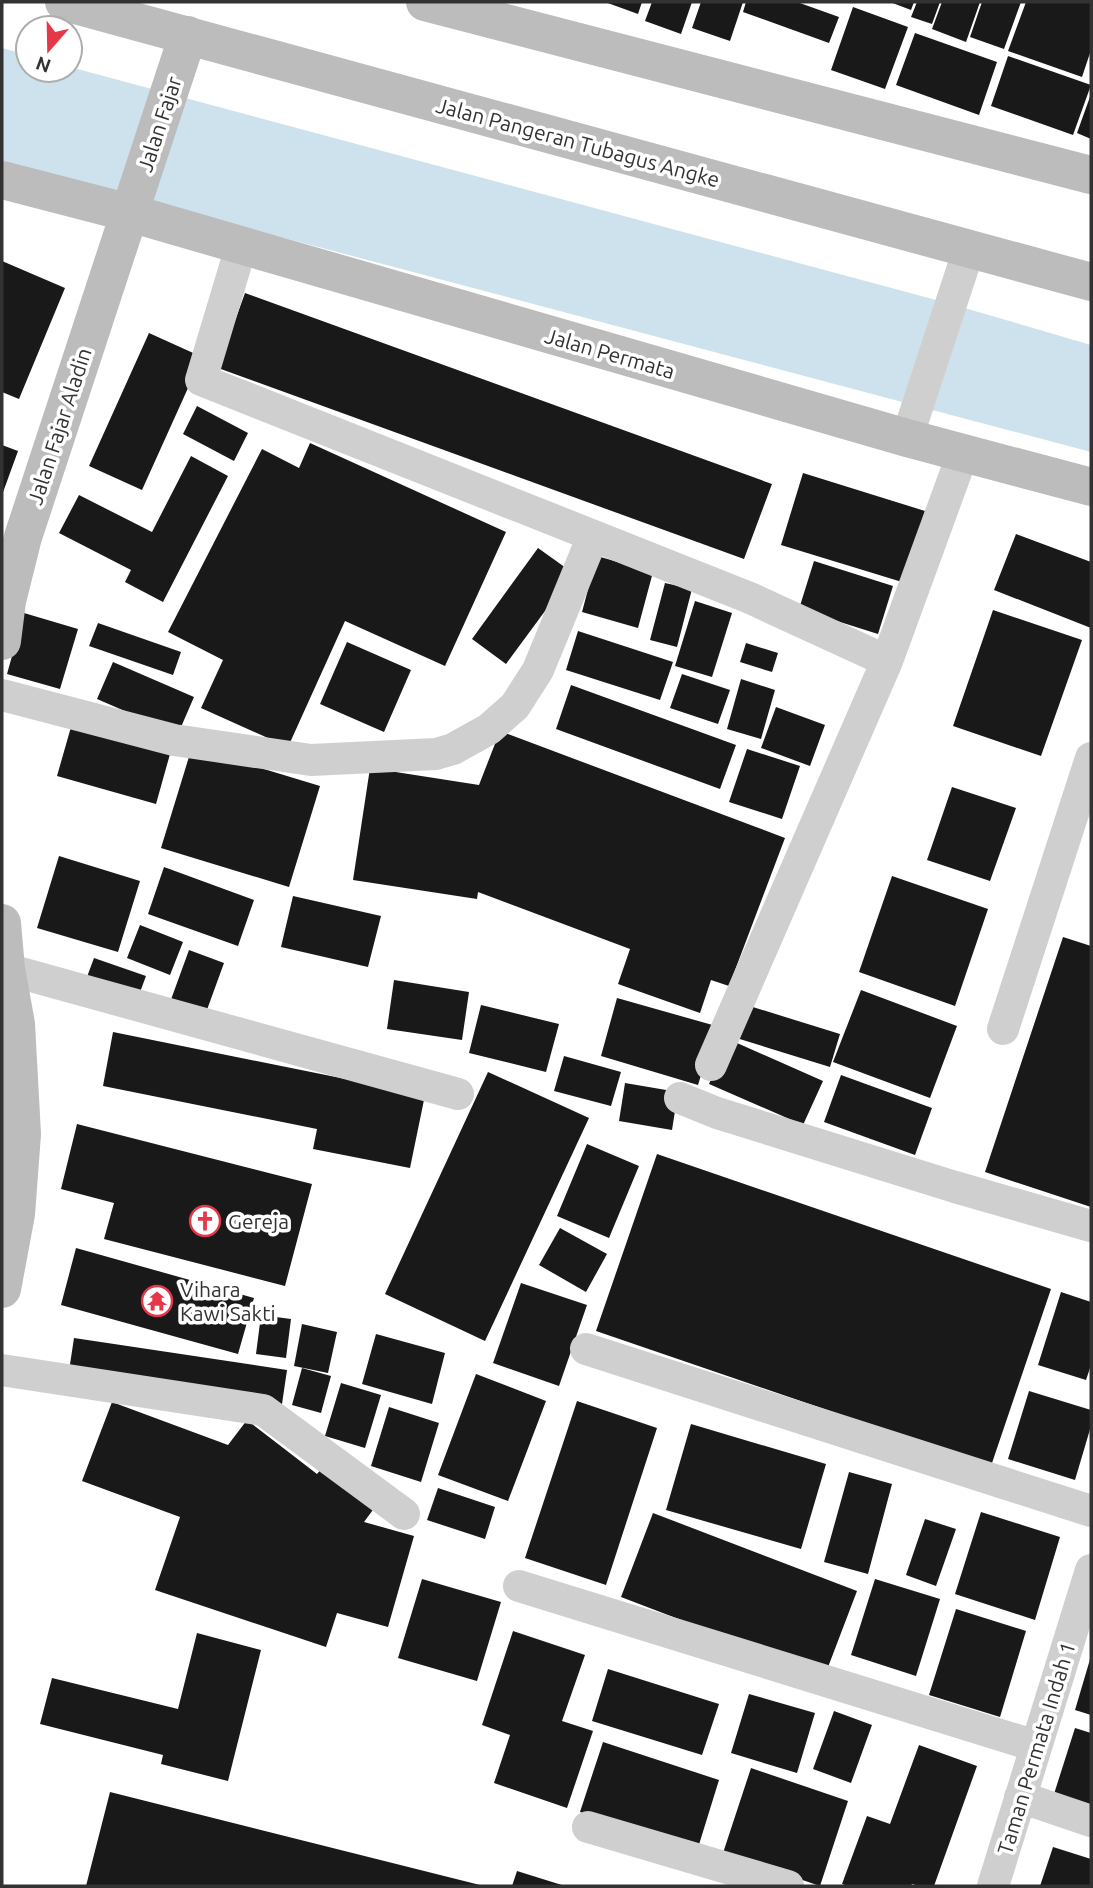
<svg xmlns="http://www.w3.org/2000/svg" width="1093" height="1888" font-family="Ubuntu,sans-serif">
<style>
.water{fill:#cde2ed}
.building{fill:#191919}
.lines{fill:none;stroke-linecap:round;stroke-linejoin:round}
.street{stroke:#cfcfcf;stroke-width:32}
.secondary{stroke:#bcbcbc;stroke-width:38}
.labels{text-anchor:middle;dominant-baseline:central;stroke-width:7;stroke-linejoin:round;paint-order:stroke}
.street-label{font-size:21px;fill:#323232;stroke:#fff}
.poi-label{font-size:21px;fill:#323232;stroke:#fff;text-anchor:start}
</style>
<rect width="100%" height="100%" fill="#fff"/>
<path class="water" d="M2,48l26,7v15h42v-3l881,237 140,41v107l-1089,-289z"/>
<path class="building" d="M605,2h37l-4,12z
M652,2h40l-11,32 -36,-13z
M701,2h42l-13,39 -38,-13z
M746,2h51l42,15 -10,26 -86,-31z
M890,2h24l-3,8z
M917,2h23l-8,22 -21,-7z
M942,2h38l-14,40 -34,-13z
M982,2h39l-17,47 -34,-12z
M1026,2h65v48l-9,27 -74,-26z
M853,7l55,20 -23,62 -54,-19z
M915,33l82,29 -18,53 -83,-30z
M1008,56l83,29 -18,50 -82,-29z
M1091,94v45l-14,-6z
M2,261l63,27 -46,111 -17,-7z
M245,293l527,191 -28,75 -526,-191z
M149,333l53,24 -60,133 -53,-24z
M197,406l51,27 -14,28 -51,-27z
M310,443l196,89 -61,134 -100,-45 -57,126 -87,-39 22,-48 -55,-28 94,-183 37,19z
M2,445l16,6 -16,44z
M191,456l37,20 -65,126 -38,-20 6,-12 -72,-37 20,-38 73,37z
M803,473l122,38 -23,71 -121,-37z
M1016,534l75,28v66l-97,-38z
M538,548l35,25 -67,91 -34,-25z
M597,556l56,16 -15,56 -56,-16z
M814,561l79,25 -15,48 -79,-25z
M665,583l27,6 -15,58 -27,-7z
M695,601l37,12 -20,64 -37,-11z
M993,610l89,30 -41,116 -88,-30z
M24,613l54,16 -18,60 -53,-15z
M98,623l83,29 -8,23 -84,-29z
M578,631l95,31 -13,38 -94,-30z
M347,642l64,28 -27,62 -64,-28z
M746,643l32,10 -6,19 -32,-10z
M113,662l81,35 -16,37 -81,-35z
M682,674l48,16 -12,34 -48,-16z
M741,679l34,11 -14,49 -34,-10z
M571,685l165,60 -16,44 -164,-60z
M776,707l49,18 -15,41 -49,-18z
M71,727l99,27 -14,50 -99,-28z
M500,731l285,107 -56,148 -18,-6 -11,33 -82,-29 12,-35 -152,-57 -1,7 -124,-19 17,-112 109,17z
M192,747l128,39 -31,101 -128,-39z
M747,749l53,17 -18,53 -53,-17z
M952,787l64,21 -26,73 -63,-21z
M59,856l81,25 -22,71 -81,-24z
M164,867l90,33 -16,46 -90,-32z
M892,876l96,33 -33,97 -96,-34z
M293,896l88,20 -13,51 -87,-20z
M140,925l43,17 -13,33 -43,-17z
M1063,937l28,9v261l-106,-35z
M189,950l35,13 -20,55 -35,-13z
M94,958l52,18 -10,27 -52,-18z
M394,980l75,12 -7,48 -75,-11z
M861,990l96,36 -27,72 -97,-36z
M617,998l99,28 -18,59 -97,-29z
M740,1003l100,31 -10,33 -100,-31z
M481,1005l78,19 -13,48 -77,-19z
M113,1032l312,63 -15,73 -97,-19 4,-20 -214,-43z
M728,1039l95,42 -20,44 -94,-41z
M564,1056l57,16 -10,34 -57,-15z
M488,1072l101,46 -104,223 -100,-47z
M841,1075l91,33 -17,47 -91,-33z
M625,1083l53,9 -6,38 -53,-9z
M77,1124l235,60 -27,102 -181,-47 10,-36 -53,-14z
M587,1144l52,22 -30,72 -52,-22z
M657,1154l394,135 -60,177 -395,-135z
M560,1228l47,26 -21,38 -47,-27z
M76,1248l178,50 -16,56 -177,-49z
M521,1283l66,22 -28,81 -66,-23z
M1061,1292l30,10v63l-5,15 -48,-15z
M261,1315l30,4 -5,39 -30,-4z
M302,1324l35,8 -9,41 -34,-7z
M376,1334l69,19 -13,51 -70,-20z
M74,1338l213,32 -5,34 -213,-33z
M302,1368l29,8 -10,37 -29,-8z
M476,1374l70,27 -38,100 -70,-26z
M341,1383l40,12 -16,53 -40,-12z
M1029,1391l62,19v16l-16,54 -67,-21z
M577,1401l80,27 -51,157 -81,-27z
M112,1402l116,43 19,-25 70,54 9,-11 52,40 -14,19 50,14 -26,91 -51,-14 -11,34 -171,-57 25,-73 -98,-36z
M389,1407l50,16 -18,59 -50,-16z
M691,1424l135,40 -25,85 -135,-39z
M849,1472l43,12 -24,90 -44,-12z
M438,1488l57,19 -10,32 -58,-19z
M981,1512l79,25 -25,83 -80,-26z
M653,1513l204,78 -32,84 -204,-78z
M925,1519l31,10 -20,57 -30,-11z
M422,1579l79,23 -24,79 -79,-23z
M875,1579l65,20 -24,77 -65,-21z
M956,1609l70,22 -26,86 -71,-22z
M513,1631l72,24 -23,66 31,10 -26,77 -73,-25 16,-48 -28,-10z
M197,1633l64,17 -33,131 -67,-17 2,-9 -123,-31 12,-46 126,31z
M1091,1656v59l-16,-5z
M608,1669l111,35 -17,51 -110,-34z
M749,1694l66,19 -18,60 -66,-20z
M834,1711l38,14 -21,58 -38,-14z
M1075,1728l16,5v72l-37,-11z
M603,1742l116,38 -22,71 -117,-39z
M919,1745l58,21 -43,120h-15l-7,-2 -1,2h-63l-6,-2 25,-68 23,8z
M751,1768l97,33 -28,85 -97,-33z
M110,1792l370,93 -1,1h-393z
M1053,1847l38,12v27h-51z
M517,1871l48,15h-53z"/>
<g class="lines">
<path class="street" d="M241,247l-40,133 549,218 137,63
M907,438l62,-189
M2,695l172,45 137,20 125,-6 17,-5 36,-20 26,-23 23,-36 55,-134
M6,969l452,125
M1003,1029l88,-271
M711,1065l176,-404 76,-208
M680,1098l37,15 238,74 136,39
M586,1349l505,162
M2,1370l261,40 141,104
M519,1586l517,160
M1020,1797l71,24
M588,1827l200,59
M993,1886l98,-316"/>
<path class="secondary" d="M64,2l1027,280
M425,2l666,173
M2,180l128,33 777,225 184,49
M2,641l5,-40 16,-64 165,-502
M2,923l4,46 10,55 6,110 -6,80 -14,75"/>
</g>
<defs>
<g id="church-ring" transform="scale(1.575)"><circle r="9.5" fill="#fff" stroke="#e63748" stroke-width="1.5"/><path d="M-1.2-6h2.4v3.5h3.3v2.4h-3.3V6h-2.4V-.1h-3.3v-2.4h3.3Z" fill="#e63748"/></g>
<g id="temple-ring" transform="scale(1.575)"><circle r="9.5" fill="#fff" stroke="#e63748" stroke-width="1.5"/><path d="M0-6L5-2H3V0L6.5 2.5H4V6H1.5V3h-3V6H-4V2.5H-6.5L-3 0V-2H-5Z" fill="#e63748"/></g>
</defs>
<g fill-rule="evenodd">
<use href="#church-ring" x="205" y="1221"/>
<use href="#temple-ring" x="157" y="1301"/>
</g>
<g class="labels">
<g class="street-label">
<text transform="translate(159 124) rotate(-72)">Jalan Fajar</text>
<text transform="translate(578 142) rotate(15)">Jalan Pangeran Tubagus Angke</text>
<text transform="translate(610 353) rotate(16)">Jalan Permata</text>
<text transform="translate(59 426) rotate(-72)">Jalan Fajar Aladin</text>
<text transform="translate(1036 1748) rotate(-73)">Taman Permata Indah 1</text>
</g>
<g class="poi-label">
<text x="228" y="1221">Gereja</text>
<text x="180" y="1289">Vihara<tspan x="180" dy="24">Kawi Sakti</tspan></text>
</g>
</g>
<rect width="1093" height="1888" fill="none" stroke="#323232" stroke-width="7"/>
<g transform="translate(49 49) rotate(200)"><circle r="33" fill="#ffffff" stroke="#adadad" stroke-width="2"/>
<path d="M0-5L12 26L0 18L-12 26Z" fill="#e63748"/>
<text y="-10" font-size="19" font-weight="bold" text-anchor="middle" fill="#323232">N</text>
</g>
</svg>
